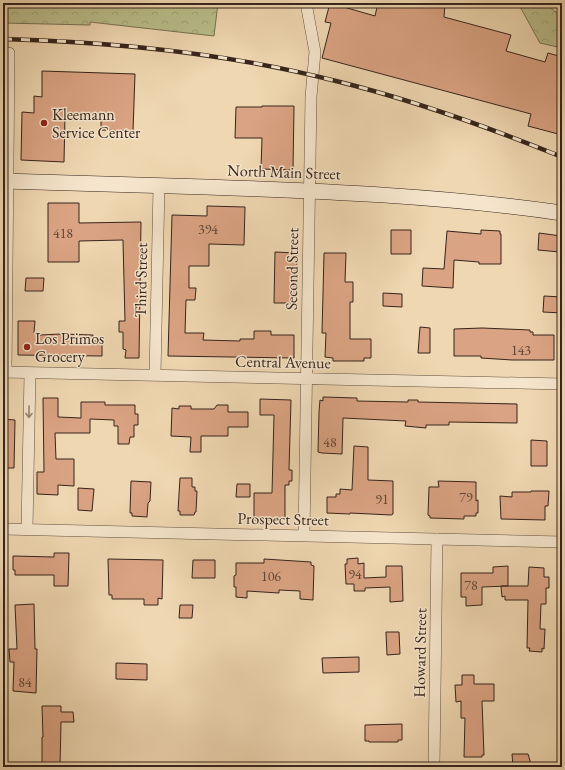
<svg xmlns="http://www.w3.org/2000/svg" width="565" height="770" font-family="'EB Garamond',serif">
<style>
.forest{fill:url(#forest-crowns);stroke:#787153}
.building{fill:#daa383;stroke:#36241b}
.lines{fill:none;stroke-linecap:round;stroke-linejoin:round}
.street-casing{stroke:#645140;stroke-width:12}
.secondary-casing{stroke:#36241b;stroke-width:16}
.street{stroke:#f5e5cc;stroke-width:11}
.secondary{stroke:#f5e5cc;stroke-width:15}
.rail-casing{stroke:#36241b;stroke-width:4.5}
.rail{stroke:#f5e5cc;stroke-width:3;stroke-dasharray:9;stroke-linecap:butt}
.oneway{stroke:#968474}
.poi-dot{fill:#8f2418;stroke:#f5e5cc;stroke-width:1.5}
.labels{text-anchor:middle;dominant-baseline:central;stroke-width:3;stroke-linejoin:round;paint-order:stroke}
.number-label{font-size:14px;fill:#5f4435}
.poi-label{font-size:16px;fill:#36241b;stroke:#f5e5cc;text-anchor:start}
.street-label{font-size:16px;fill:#36241b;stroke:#f5e5cc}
</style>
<defs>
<pattern id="forest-crowns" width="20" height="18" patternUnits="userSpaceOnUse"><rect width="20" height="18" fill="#babe8b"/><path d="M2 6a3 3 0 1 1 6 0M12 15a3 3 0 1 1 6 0" fill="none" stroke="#a0a377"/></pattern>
</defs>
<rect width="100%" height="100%" fill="#efd7b1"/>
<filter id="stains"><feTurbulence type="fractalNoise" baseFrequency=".005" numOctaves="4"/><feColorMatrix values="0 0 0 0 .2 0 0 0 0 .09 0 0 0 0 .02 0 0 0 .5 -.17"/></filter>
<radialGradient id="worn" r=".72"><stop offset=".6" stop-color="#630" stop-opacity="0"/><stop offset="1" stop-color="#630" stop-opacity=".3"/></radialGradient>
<path class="forest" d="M3,3h215l-4,33 -124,-14v3l-87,-2z
M518,3h27l17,14v31l-22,-5z"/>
<path class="building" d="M330,3l45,13 3,-13h67l-1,14 67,18 -5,16 39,11 3,-9 14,4v78l-34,-9 3,-12 -209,-56 9,-35 -6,-1z
M42,71l93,3 -2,57 -32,-1v-14l-36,-1 -1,47 -43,-2 1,-48 12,1v-17l8,1z
M262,106h32l-1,64 -32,-1 1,-31h-27l1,-31h26z
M48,203h31v20l62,-1 -2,136h-14l1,-8 -3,-1v-17h-4v-11h6l-2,-81 -44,1v21h-31z
M207,206l38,1 -1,38 -35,-1v22h-20v22h7l-1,12h-9l-1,33h19l-1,7 37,1v-2h14v-8h17v4h23v23l-126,-2 4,-141 35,1z
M391,230h20v24h-20z
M481,230l19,1v3h1v30h-22v-2l-25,-2 -1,28 -31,-2 1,-18 21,1 3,-38 34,3z
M539,233l22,3 -1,16 -22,-2z
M275,252l22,1 -1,50h-22z
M324,253h22l-1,29h8v20h-3v37h21v19h-7v3h-31v-3l-8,-1 1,-24h-4z
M26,278h18l-1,13h-18z
M383,293l19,1v13l-19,-1z
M544,296l18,1v16l-19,-1z
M18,321h17l-1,12h6v2l21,-1 32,1v6h9v15l-84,-1z
M420,327l10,1v25h-12z
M482,328l48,2v2h3v3h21v25h-42l-31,-2v-2h-27v-27z
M323,397l34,1v3l51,1v-2h10v2l99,2v19l-68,-1v3h-23v3l-21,-2 1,-5 -63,-3 -1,36 -20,-1 -4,-1 1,-40 1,-12 3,1z
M43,398h15v19l23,1v-16h24v3h30v9h3v11h-4v12h-4l-1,7h-11v-18h-4v-6l-24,-1v14h-35l1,26h18v27l-16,-1v10l-21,-1v-22h7z
M260,399l31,1 -2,70h3v11h-3v4h-4v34h-4v1h-27v-27h18l2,-78h-14z
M217,405h11v7h20v15h-20v9h-27v16h-11l1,-15 -20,-1 1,-28 7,1v-3h12v3h23z
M3,419l12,1 -1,48h-11z
M531,440l16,1v25h-16z
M354,446l14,1v33l25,1v33l-2,1 -41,-2v1l-23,-1v-16h9v-3h4v-5l12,1z
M180,478h12v9h3v4h2l-1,21h-1l-1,3h-14v-4h-2z
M131,481l20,1 -1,19 -2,2 -1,14 -15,-1v-3h-2z
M438,481l38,1v19l2,-1v13h-2v3h-12v3l-34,-1v-2l-2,-1 1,-28h10z
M237,484h13v13h-14z
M78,488l16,1 -2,22 -14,-1z
M531,491h18l-1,15h-3v14l-44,-1 -1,-23 12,1v-5h19z
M54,553h15l-1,33h-14v-11h-39v-5h-2v-14l41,1z
M358,558v6l6,-1v15l22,-1v-11h16l1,35 -13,1v-15l-25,1v3h-11v-7h-8l-1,-20h2v-5z
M108,559l55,1 -1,39 -4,-1v7h-14v-6h-32v-4h-3z
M264,559l47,3v3l3,1 -1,34 -13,-1v-8l-21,-1v3l-32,-2v7l-11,-1v-10h-2v-11l2,-1v-12h28z
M193,560h22v18h-23z
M508,566v20l-26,1v18l-16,1v-9h-5v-24h32v-6z
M529,567l15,1v9h5v11h-3v16h-5l-1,25h5l-1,20 -2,-1v4l-13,-1 1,-3h-3l1,-48h-23v-4l-3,1 -1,-11h27z
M34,604l1,45h2l-1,44 -23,-2 1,-29h-4l-1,-13h8l-2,-44z
M180,605h13l-1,13h-13z
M386,632h13l1,22 -13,1z
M359,657v15l-36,1 -1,-15z
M116,663l31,1v16l-31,-1z
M462,675h12v9h20v17h-12l2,54h-2v2h-18l1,-39h-4v-17l-5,1 -1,-17h7z
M42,706h19v6h12l1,10h-13l-1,45h-18v-30h1z
M402,724v16h-4v2h-29v-1h-4v-16z
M512,754h16l4,13h-19z"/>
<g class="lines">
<g class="street-casing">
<path id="street" d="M3,372l559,12
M6,372l3,-319
M155,375l4,-189
M3,529l559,13
M27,529l3,-156
M304,536l7,-439 4,-45 -9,-49
M434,767l3,-228"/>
</g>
<g class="secondary-casing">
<path id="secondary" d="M3,181c68,2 135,4 203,6 119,4 238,9 356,26"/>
</g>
<use href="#street" class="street"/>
<use href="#secondary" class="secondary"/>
<g class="rail-casing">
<path id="rail" d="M3,39c112,3 224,14 333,42 77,19 152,46 226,76"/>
</g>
<use href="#rail" class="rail"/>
</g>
<defs><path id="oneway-shaft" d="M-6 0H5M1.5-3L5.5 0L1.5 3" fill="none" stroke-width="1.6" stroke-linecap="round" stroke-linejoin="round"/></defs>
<use class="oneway" href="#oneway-shaft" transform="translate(29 412) rotate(91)"/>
<g class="poi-dot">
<circle cx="44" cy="123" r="4"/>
<circle cx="27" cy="347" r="4"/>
</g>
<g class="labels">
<g class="number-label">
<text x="208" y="229">394</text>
<text x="63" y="233">418</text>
<text x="521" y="350">143</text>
<text x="330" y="442">48</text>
<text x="466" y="497">79</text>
<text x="382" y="499">91</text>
<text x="355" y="574">94</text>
<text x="271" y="576">106</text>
<text x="471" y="585">78</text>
<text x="25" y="682">84</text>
</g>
<g class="poi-label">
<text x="52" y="114">Kleemann<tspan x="52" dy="18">Service Center</tspan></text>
<text x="35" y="338">Los Primos<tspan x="35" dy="18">Grocery</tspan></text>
</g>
<g class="street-label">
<text transform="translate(284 172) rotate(2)">North Main Street</text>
<text transform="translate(292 269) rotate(-89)">Second Street</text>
<text transform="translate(141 280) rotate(-89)">Third Street</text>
<text transform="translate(283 362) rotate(1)">Central Avenue</text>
<text transform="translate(283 519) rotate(1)">Prospect Street</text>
<text transform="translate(420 653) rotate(-89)">Howard Street</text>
</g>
</g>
<rect width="565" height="770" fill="none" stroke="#efd7b1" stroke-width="16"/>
<rect x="4" y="4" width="557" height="762" fill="none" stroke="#36241b" stroke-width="2"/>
<rect x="8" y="8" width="549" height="754" fill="none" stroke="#36241b"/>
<rect width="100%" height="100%" filter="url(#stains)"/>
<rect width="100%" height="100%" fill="url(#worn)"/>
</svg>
